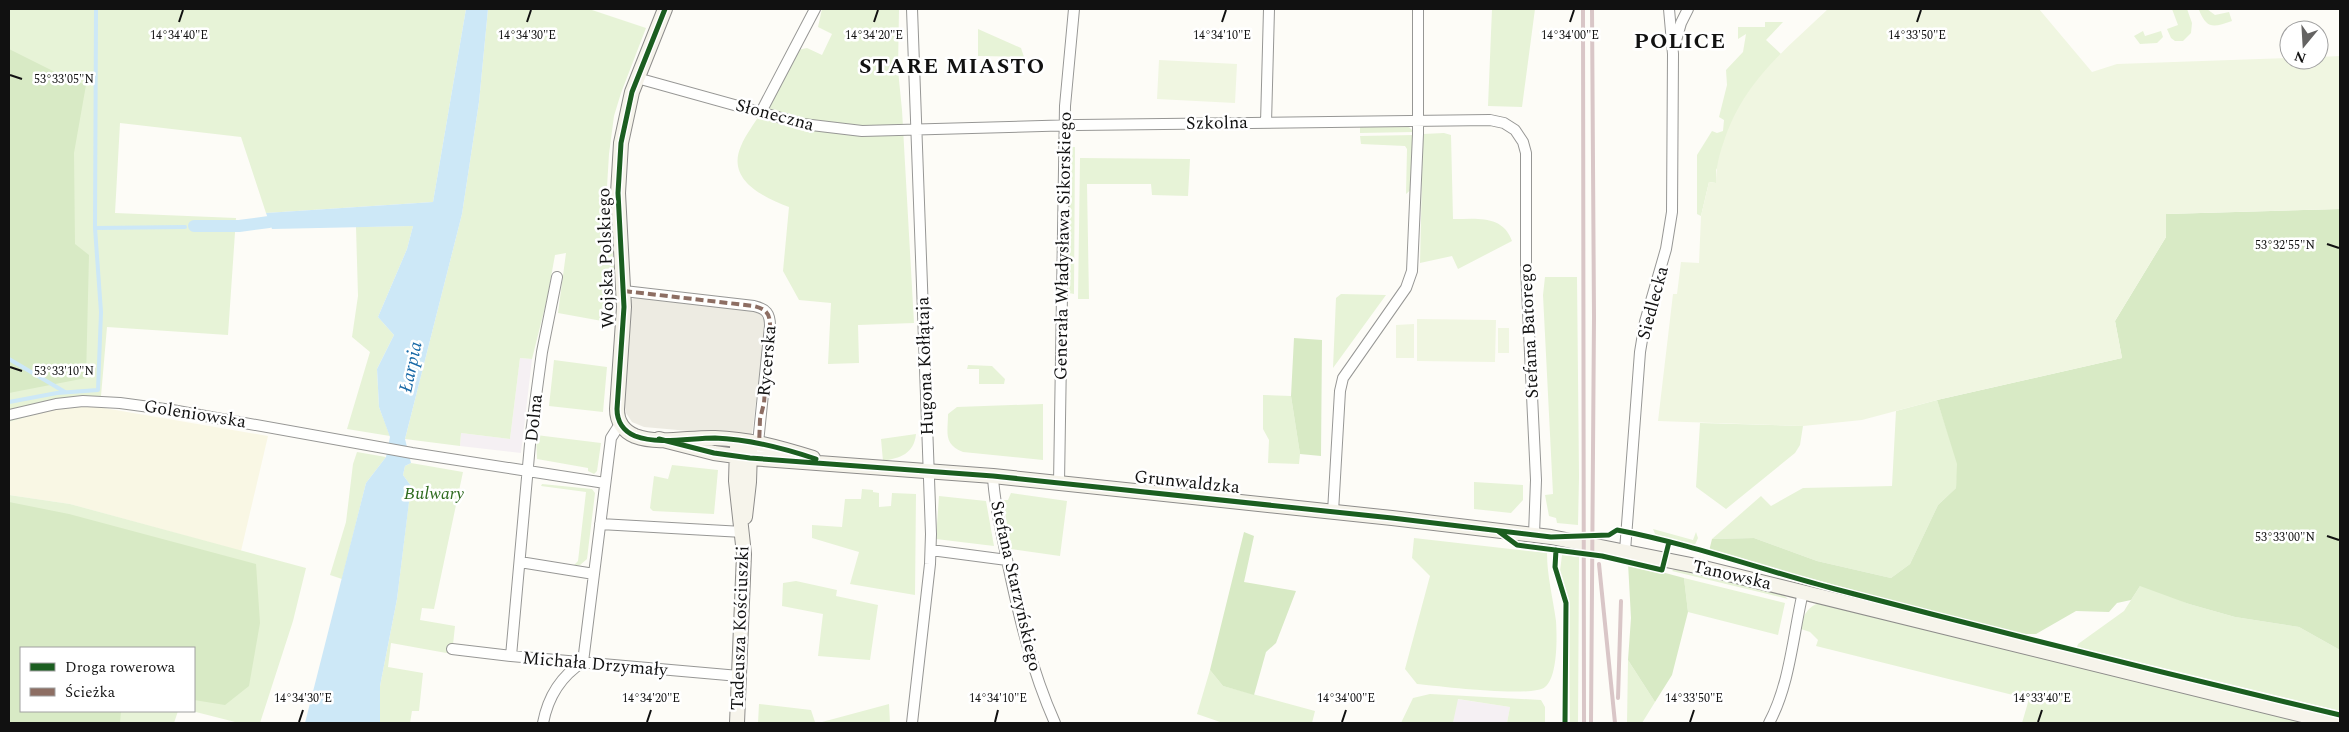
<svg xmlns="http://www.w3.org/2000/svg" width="2349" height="732" font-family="Spectral,serif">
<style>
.industrial{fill:#f5f0f3}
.farmland{fill:#f9f7e4}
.green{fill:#e7f3d7}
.forest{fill:#d8eac5}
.pitch{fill:#f0f6e1}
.plaza{fill:#edebe2}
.water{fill:#cde8f7}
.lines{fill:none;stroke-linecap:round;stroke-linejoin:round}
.stream{stroke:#cde8f7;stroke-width:4}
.canal{stroke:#cde8f7;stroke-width:12}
.street-casing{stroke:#979795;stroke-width:12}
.secondary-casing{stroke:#8e8d8b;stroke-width:16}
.street{stroke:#fffffe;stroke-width:10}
.secondary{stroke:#f6f4eb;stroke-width:14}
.rail{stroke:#d9c6c7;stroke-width:4}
.quiet{stroke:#8d6e63;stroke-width:4;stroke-dasharray:8 4;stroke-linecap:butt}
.cycleway-casing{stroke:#fff;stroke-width:8}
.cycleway{stroke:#1b5e20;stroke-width:5}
.ticks{fill:none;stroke:#111;stroke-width:2}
.labels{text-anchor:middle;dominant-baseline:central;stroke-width:5;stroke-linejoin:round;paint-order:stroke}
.street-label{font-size:18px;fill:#111;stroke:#fff}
.park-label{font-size:18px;font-style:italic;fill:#2f6b1f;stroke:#fff}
.water-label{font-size:19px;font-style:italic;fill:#1768a6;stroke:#fff}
.district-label{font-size:22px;font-weight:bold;letter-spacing:1px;fill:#111;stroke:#fff}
.ticks-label{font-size:12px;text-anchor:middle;fill:#111;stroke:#fff;stroke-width:5;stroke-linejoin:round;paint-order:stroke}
</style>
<rect width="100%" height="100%" fill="#fdfcf7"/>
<path class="industrial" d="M520,358l12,1 -11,94 -61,-7 1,-13 49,6z
M1457,699l53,8 -3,16h-54z"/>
<path class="farmland" d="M66,406l32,1 170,29 -27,115 -171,-47 -61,-9v-73z"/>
<path class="green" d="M9,9h457l-33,193 -167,11 -25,-76 -121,-14 -5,90 121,5 -8,117 -121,-8 -6,69 -3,11 -33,-1 -56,16z
M488,9h101l57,19 -25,65 -7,23 -5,38 -2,33 7,81 -1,55 -55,-10 8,-60 -11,2 -8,44 -15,60 -12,-1 -10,81 -49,-6 -1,13 -55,-7 57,-225 17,-112z
M822,9h77l-1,61 4,40 12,213 -56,2 1,38 -31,1 3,-61 -32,-3 -16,-29 6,-64c-26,-10 -63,-27 -48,-61 5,-12 13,-22 20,-33 11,-21 21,-42 32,-62l14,-3 15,7 10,-21 -14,-7z
M1492,9h43l-13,98 -34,-1z
M2172,9h15l5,14 -1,10 -8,8h-8l-4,-3 -4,-9 11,-4z
M2207,9l8,6 14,-3 3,9c-18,6 -25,9 -33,-11z
M1765,22h18l-17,18 15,14 -65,116v13l-7,-1 -8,34 -4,-2v-59l15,-24 5,2 6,-2 1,-11 -5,-3 8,-32 -1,-15 17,-18 3,-18 -8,5v-12h27z
M978,29l43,19 3,9 -46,-1z
M2143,31l2,5 16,-5 2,6 -6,6 -17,1 -6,-8z
M1404,126l5,1 5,5 -54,1v-6z
M1444,133l7,2 2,84c22,0 50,-5 59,22l-54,28 -6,-13 -32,7 3,-129z
M1415,135l-1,52 -8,7 1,-45 -2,-3 -44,-2 -1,-8z
M1070,147h5l-1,147 -5,-1z
M1080,158l110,1 -2,37 -36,-1 -1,-11h-64l2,115h-11z
M413,226l-6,23 -29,68 16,18 -17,34 2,38 11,29 -43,-7 23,-77 -18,-15 6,-41 -2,-69z
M1545,277h32l2,200 -1,48 -21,-2 -1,-5 -7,-2 -4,-21 8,-1 -10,-199z
M1341,294l45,1 -53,73 3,-70z
M554,360l53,7 -4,45 -54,-6z
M968,365l24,1 13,13 -1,5h-25v-15h-12z
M1263,395l28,1 9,58 -1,10 -31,-1 1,-23 -6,-11z
M1937,400l21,64 -2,24 -18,17 -28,59 -19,14 -74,-17 -63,-23 -42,1 49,-43 10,10 32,-18 89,-2 4,-75z
M1043,404v56l-80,-8c-20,-8 -15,-19 -15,-38l9,-7z
M1700,423l103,3 -3,19 -5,8 -69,56 -30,-22z
M916,434c-2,20 -16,24 -33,27l-2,-22z
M536,435l65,8 -4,28 -3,3 -6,-3v-3l-51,-9z
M357,452l29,5 -20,26 -24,96 -12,-4 16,-53 7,-58z
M411,463l52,9 -29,137 -12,-1 -2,12 35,6 -3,28 -61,-11 -3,24 35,6 -4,38h-7l-2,12h-30v-37l17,-87 13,-106 1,-7 -8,-11 2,-9z
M672,465l46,5 -4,44 -61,-3 -3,-3 4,-32 14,3z
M1474,482l49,3v15l-12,13 -37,-4z
M542,484l50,5 3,4 -8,66 -7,6 -8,2 6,-6 8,-69 -45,-6z
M862,489l11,1v2l6,1v14l12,-1 1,-13 24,1 -1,101 -65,-11 9,-32 -47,-14v-13l30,2 3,-28h16z
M1011,493l56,8 -7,55 -49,-7 -8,-49h5z
M9,495l61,9 236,64 -13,53 -33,102h-21l-47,-12h2v-63h-173v63h157l-4,12h-165z
M939,496l47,5 8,45 -58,-7z
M1653,529l40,11 3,-8 2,6 -4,9 -38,-11z
M1414,538l133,15c0,23 6,45 9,68 1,15 2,56 -11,66 -13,11 -107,-1 -128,-3l-12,-15 25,-93 -18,-18z
M1562,555l17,2 -1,166h-8l-2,-126 -8,-26z
M1675,568l107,26 6,5 -116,-28z
M1684,578l101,25 -7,32 -90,-23z
M796,581l41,9 -1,6 42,9 -8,55 -52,-4 5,-42 -41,-8 1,-23z
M2140,586h7l42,18 46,13 64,10 41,23v61l-263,-64 1,-3 46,-33z
M1821,602l485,121h-284l7,-24 -213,-53 2,-6 -8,-8 -9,-3c2,-14 6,-22 20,-27z
M1628,660l27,42 -13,21h-15z
M1210,670l13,16 92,25 -3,12h-89l-26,-9z
M1430,694l111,6 4,7v16h-38l3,-16 -52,-8 -5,24h-52l12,-25z
M759,704l52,6 4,12h7l67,-18 1,19h-132z"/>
<path class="forest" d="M9,49l48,24 29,12 -12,68 1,91 14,11 -3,123 -77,15z
M2340,209v441l-41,-23 -64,-10 -46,-13 -49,-18 -9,14 -14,3 -8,9 -33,-1 -40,23h-20l-307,-83 3,-12 42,-1 63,23 74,17 19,-14 28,-59 18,-17 1,-24 -20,-64 185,-42 -7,-37 51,-84v-23z
M1294,338l28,2 -1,116 -21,-2 -9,-58z
M9,502l60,12 187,50 4,59 -11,63 -24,19 -31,-5v-52h-173v63h100l-1,12h-111z
M1244,532l10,4 -10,46 52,9 -20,52 -10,9 -12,43 -31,-9 -13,-16z
M1628,563l56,15 4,34 -16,63 -17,27 -27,-42 3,-42z"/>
<path class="pitch" d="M1828,9h211l53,63 25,-8 172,-6v2h30v-3l21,-1v153l-174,5v23l-51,84 7,37 -185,42 -75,20 -59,6 -145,-5 15,-127h4l4,-32 18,1 2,-47 8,-34 7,1c0,-16 3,-28 8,-42 20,-60 60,-90 104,-132z
M1159,60l78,4 -2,39 -78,-4z
M1417,319l79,1 -1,42 -78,-1z
M1414,324v34h-18v-33z
M1498,328h11v25h-11z"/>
<path class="plaza" d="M634,298l119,13 8,4 4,6 -1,16 -12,97 -6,2 -102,-9 -12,-5 -6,-9 -2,-11 7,-102z"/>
<path class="water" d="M466,9h22l-9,93 -17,112 -57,225 6,24 -6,3 -2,9 8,11 -14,113 -17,87v37h-75l61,-240 20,-26 4,-20 -11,-30 -2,-38 17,-34 -16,-18 29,-68 6,-23 -141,3 -6,-16 167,-11z"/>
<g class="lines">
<path class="stream" d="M95,228l1,-219
M9,359l56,33
M9,402l48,-9 41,-3 3,-78 -6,-84 90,-1"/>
<path class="canal" d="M194,226h45l30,-4"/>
<g class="street-casing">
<path id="street" d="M912,9l19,525 -1,30 -18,159
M1675,44l6,-21 7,-14
M637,78l166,46 59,7 215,-6 413,-5 14,3 11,7 8,12 3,11v115l10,212 -2,55
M761,112l54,-103
M1266,123l3,-114
M624,291l130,15c12,3 16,7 16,20l-12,117 3,9 11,8
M9,415l47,-11 27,-3 37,2 52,7 240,43 193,30
M993,476c1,27 8,53 13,79 12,58 25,114 49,168
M1059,483l6,-377 9,-97
M1333,512l7,-121 3,-13 63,-90 6,-17 6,-137v-125
M600,524l143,8
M931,550l76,10
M1625,551l15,-199 5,-30 21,-73 6,-37 1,-158 -4,-45
M520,562l74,12
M452,649l59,7 228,20
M511,656l20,-223 11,-81 15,-75
M543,723c5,-26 18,-47 40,-61l28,-224 9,-14
M1769,723c21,-39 24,-88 34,-131"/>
</g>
<g class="secondary-casing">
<path id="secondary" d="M665,9l-33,83 -11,51 -3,50 6,114 -7,102c0,12 6,22 18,27 24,9 55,1 80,2 34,1 66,10 98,20
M659,439l55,14 36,5 243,18 399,42 159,19 145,29 639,157
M745,517l4,-35 1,-31
M737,723l7,-169 -8,-73 1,-34"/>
</g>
<use href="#street" class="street"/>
<use href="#secondary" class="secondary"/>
<path class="rail" d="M1583,9l1,714
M1599,564l16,159
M1618,698l3,-97
M1591,723l3,-406 -2,-308"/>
<path class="quiet" d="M624,291l130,15c12,3 16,7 16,20l-6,77 -4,16 -1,28"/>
<g class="cycleway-casing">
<path id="cycleway" d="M665,9l-33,83 -11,51 -3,50 6,114 -7,102c0,12 6,22 18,27 24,9 55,2 80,2 35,1 68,10 101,21
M659,439l55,14 36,5 243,18 399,42 159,19 58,-2 8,-5c74,14 145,40 218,59 168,44 336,86 505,126
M1498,531l19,14 85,11 60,14 7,-28
M1556,550l-1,17 11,36 -1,120"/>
</g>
<use href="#cycleway" class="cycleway"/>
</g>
<path class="ticks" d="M179,22l4,-12M527,22l4,-12M874,22l4,-12M1222,22l4,-12M1570,22l4,-12M1917,22l4,-12M10,75l12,4M2327,244l12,4M10,367l12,4M2327,536l12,4M299,722l4,-12M647,722l4,-12M995,722l3,-12M1342,722l4,-12M1690,722l4,-12M2038,722l4,-12"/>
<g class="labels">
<g class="street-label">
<text transform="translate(775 115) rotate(15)">Słoneczna</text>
<text transform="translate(1217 123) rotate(-1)">Szkolna</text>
<text transform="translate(1063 246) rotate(-89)">Generała Władysława Sikorskiego</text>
<text transform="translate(606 258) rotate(-92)">Wojska Polskiego</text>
<text transform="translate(1653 303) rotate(-75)">Siedlecka</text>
<text transform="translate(1529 331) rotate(-93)">Stefana Batorego</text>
<text transform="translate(767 361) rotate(-85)">Rycerska</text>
<text transform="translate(925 366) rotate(-92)">Hugona Kołłątaja</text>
<text transform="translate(195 414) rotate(9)">Goleniowska</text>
<text transform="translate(534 418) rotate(-84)">Dolna</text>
<text transform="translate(1187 482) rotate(6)">Grunwaldzka</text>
<text transform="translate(1732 575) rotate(13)">Tanowska</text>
<text transform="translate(1016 586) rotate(77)">Stefana Starzyńskiego</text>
<text transform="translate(740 628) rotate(-88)">Tadeusza Kościuszki</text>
<text transform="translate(595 664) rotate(5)">Michała Drzymały</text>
</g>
<g class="park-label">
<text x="434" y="493">Bulwary</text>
</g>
<g class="water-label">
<text transform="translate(411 367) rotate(-78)">Łarpia</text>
</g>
<g class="district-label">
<text x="1680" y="41">POLICE</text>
<text x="952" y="66">STARE MIASTO</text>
</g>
</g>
<g class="ticks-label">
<text x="179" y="39">14°34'40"E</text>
<text x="527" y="39">14°34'30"E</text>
<text x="874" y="39">14°34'20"E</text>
<text x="1222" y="39">14°34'10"E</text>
<text x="1570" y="39">14°34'00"E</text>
<text x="1917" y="39">14°33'50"E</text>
<text x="64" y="83">53°33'05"N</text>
<text x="2285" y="249">53°32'55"N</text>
<text x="64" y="375">53°33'10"N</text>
<text x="2285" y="541">53°33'00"N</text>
<text x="651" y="702">14°34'20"E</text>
<text x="998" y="702">14°34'10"E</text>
<text x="1346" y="702">14°34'00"E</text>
<text x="1694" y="702">14°33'50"E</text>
<text x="2042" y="702">14°33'40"E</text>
<text x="303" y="702">14°34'30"E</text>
</g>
<rect width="2349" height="732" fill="none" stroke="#111111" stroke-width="20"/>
<rect x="20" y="647" width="175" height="65" fill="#ffffff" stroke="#a0a0a0"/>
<rect x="30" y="663" width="25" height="8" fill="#1b5e20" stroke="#a0a0a0"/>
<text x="65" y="672" font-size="15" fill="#111111">Droga rowerowa</text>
<rect x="30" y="688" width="25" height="8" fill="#8d6e63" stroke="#a0a0a0"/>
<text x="65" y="697" font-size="15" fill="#111111">Ścieżka</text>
<g transform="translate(2304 45) rotate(198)"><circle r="24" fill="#ffffff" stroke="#a0a0a0"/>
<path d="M0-4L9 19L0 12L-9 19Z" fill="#646362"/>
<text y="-8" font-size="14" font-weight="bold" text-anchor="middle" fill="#111111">N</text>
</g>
</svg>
